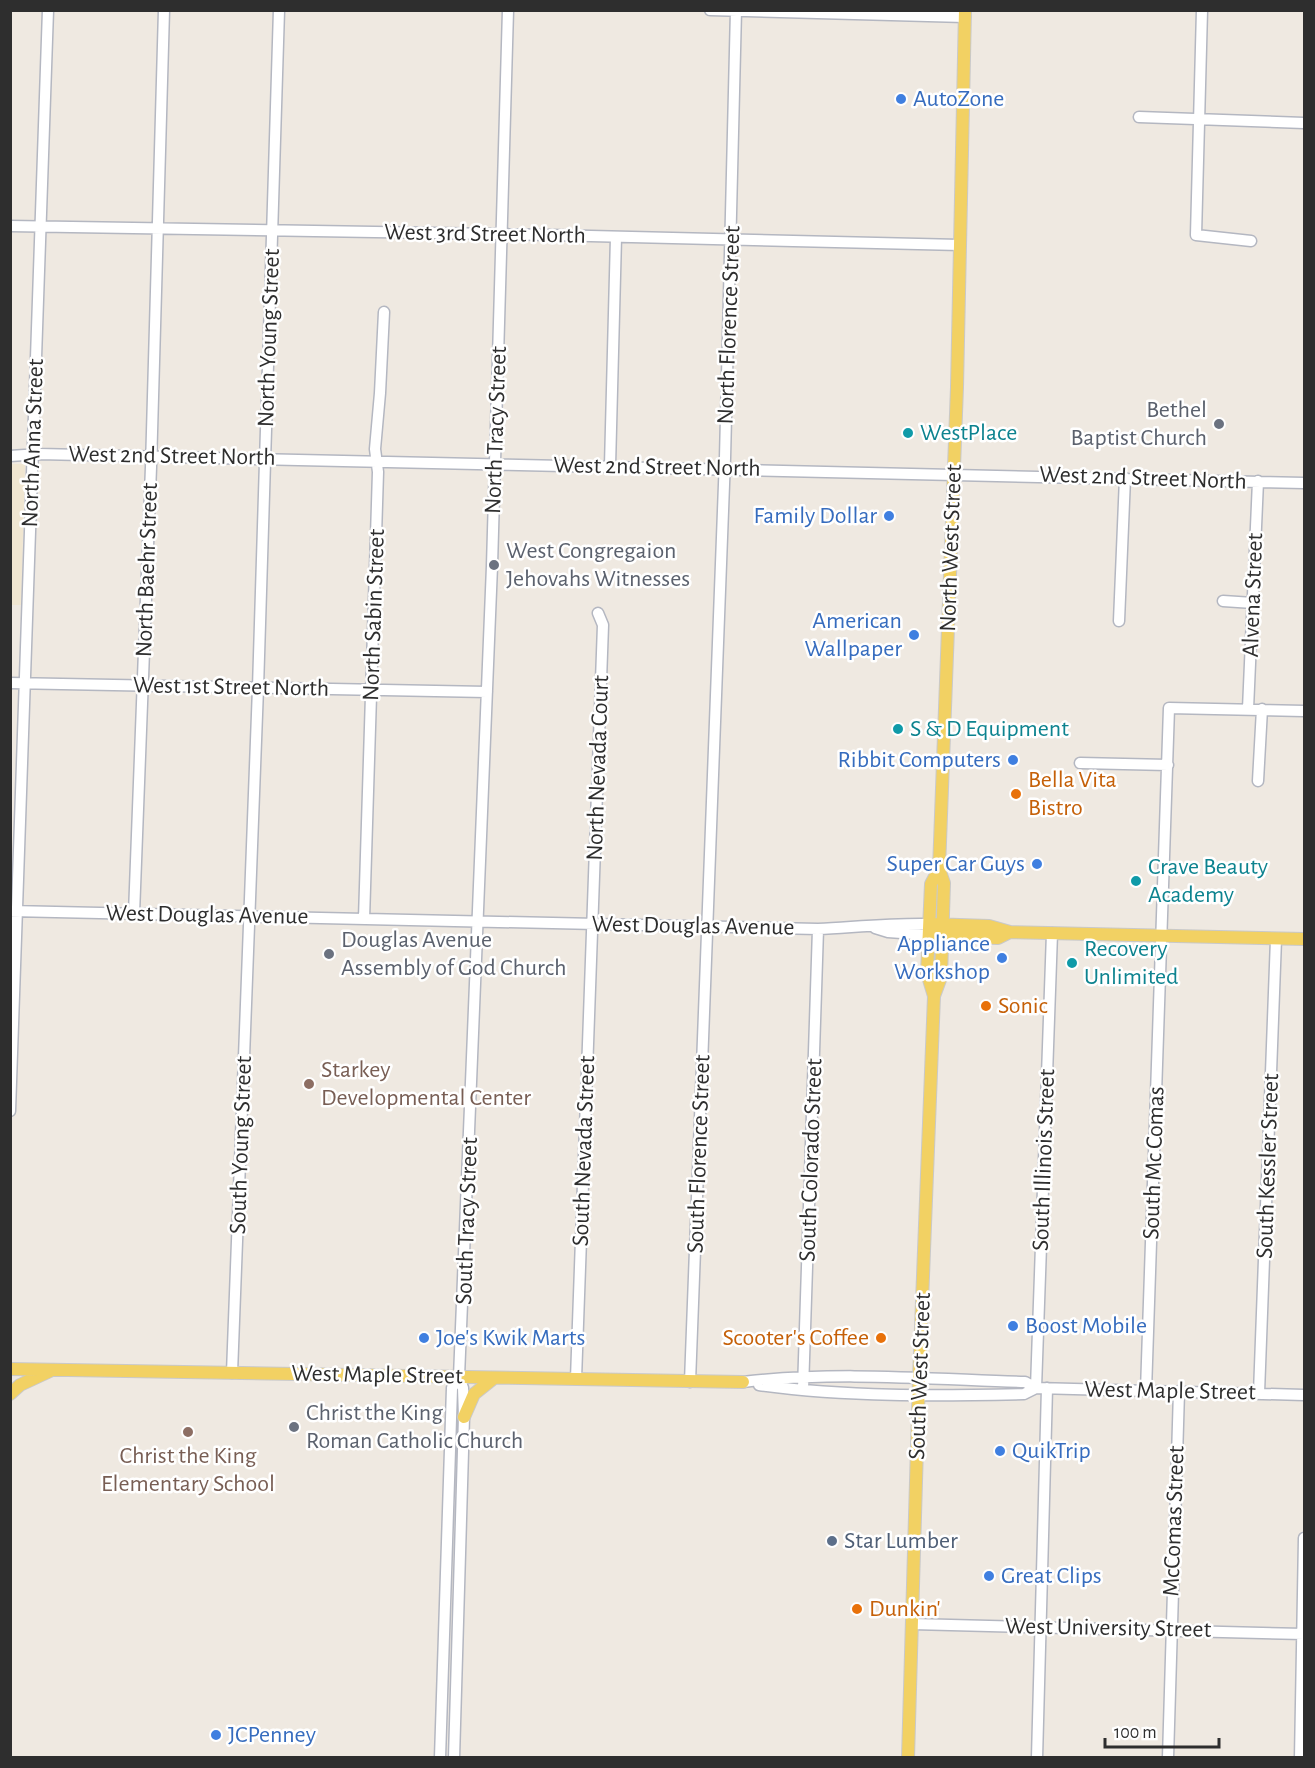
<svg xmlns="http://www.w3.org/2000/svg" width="1315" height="1768" font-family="'Alegreya Sans',sans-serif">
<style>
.education{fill:#f0e6d1}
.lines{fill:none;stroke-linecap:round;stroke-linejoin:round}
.minor-casing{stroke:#b4b7c1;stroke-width:13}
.major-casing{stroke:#c9c9c9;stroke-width:14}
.minor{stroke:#fff;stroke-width:10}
.major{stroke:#f2d163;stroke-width:12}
.shop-dot{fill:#3f7fe0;stroke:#fff;stroke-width:2}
.worship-dot{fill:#6b7280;stroke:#fff;stroke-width:2}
.culture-dot{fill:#0f9aa8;stroke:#fff;stroke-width:2}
.food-dot{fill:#e8710a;stroke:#fff;stroke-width:2}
.education-dot{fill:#8d6e63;stroke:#fff;stroke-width:2}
.service-dot{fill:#5c6f8a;stroke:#fff;stroke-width:2}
.labels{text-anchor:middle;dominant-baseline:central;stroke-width:5;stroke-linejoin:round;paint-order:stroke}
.shop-label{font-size:24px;fill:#366cbe;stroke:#fff;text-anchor:start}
.street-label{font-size:24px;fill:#2e2e2e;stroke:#fff}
.worship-label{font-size:24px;fill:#5b616d;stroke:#fff;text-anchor:start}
.culture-label{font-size:24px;fill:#0d838f;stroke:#fff;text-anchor:start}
.food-label{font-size:24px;fill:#c56008;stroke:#fff;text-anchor:start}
.education-label{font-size:24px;fill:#785e54;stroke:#fff;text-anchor:start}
.service-label{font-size:24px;fill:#4e5e75;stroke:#fff;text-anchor:start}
</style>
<rect width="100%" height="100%" fill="#efe9e1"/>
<path class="education" d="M11,464h14l-4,141h-10z"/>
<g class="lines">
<g class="minor-casing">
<path id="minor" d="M710,10l255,7
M1202,10l-6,225 55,6
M1139,117l165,6
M10,226l540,9 410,10
M10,456l29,-2 1265,29
M610,466l6,-229
M1223,601l30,2
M1119,621l6,-143
M10,683l477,9
M1248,709l10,-228
M1080,763l88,2
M1258,781l4,-72
M11,911l807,18c38,-2 74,-6 112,-5
M134,914l17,-447 13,-457
M364,919l14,-447 -3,-23 5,-56 4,-81
M875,928l13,4 41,3
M10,1111l38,-1101
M232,1373l26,-685 21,-678
M576,1379l27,-754 -5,-12
M690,1382l35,-924 11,-448
M743,1382c93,-11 188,-3 282,0l11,6 268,7
M759,1385c87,12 177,11 265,9l12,-6
M1036,1388l16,-455
M803,1390l15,-461
M1146,1391l23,-683 135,3
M1259,1393l17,-454
M912,1624l392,10
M440,1758l12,-370 7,-11
M454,1758l10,-341 -1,-29 -4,-11 33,-811 16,-556
M1037,1758l10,-370
M1168,1758l11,-367
M1300,1758l4,-220"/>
</g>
<g class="major-casing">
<path id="major" d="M930,924l59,2 21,6 294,7
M937,936l61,2 12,-6
M934,996l-7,-23 4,-89 8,-15
M10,1369l733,13
M10,1394l10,-9 30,-14
M464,1417l10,-23 20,-16
M908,1758l11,-380 15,-382 7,-19 3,-94 -5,-14 18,-482 8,-377"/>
</g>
<use href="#minor" class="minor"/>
<use href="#major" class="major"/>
</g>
<g class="shop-dot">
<circle cx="901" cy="99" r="6"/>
<circle cx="889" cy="516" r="6"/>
<circle cx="914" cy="635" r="6"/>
<circle cx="1013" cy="760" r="6"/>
<circle cx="1037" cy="864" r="6"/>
<circle cx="1002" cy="958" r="6"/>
<circle cx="1013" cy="1326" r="6"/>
<circle cx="424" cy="1338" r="6"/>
<circle cx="1000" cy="1451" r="6"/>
<circle cx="989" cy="1576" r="6"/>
<circle cx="216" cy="1735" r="6"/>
</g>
<g class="worship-dot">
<circle cx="1219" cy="424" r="6"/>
<circle cx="494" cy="565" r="6"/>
<circle cx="329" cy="954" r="6"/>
<circle cx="294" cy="1427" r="6"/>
</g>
<g class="culture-dot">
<circle cx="908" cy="433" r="6"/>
<circle cx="898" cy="729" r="6"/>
<circle cx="1136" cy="881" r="6"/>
<circle cx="1072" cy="963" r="6"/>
</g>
<g class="food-dot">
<circle cx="1016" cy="794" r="6"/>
<circle cx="986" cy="1006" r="6"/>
<circle cx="881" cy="1338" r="6"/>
<circle cx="857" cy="1609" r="6"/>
</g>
<g class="education-dot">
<circle cx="309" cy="1084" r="6"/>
<circle cx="188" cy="1432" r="6"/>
</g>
<circle class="service-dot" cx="832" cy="1541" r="6"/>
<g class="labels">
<g class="shop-label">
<text x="913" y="99">AutoZone</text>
<text x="877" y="516" text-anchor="end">Family Dollar</text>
<text x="902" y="621" text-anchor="end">American<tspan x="902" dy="28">Wallpaper</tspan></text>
<text x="1001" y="760" text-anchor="end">Ribbit Computers</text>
<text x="1025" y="864" text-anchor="end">Super Car Guys</text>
<text x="990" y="944" text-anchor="end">Appliance<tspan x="990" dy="28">Workshop</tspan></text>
<text x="1025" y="1326">Boost Mobile</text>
<text x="436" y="1338">Joe's Kwik Marts</text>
<text x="1012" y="1451">QuikTrip</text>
<text x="1001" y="1576">Great Clips</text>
<text x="228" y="1735">JCPenney</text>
</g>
<g class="street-label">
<text transform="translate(485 234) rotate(1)">West 3rd Street North</text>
<text transform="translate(729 325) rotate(-88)">North Florence Street</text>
<text transform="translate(269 338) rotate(-88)">North Young Street</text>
<text transform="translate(496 430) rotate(-88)">North Tracy Street</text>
<text transform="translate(33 443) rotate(-88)">North Anna Street</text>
<text transform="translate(172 456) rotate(1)">West 2nd Street North</text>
<text transform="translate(657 467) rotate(1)">West 2nd Street North</text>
<text transform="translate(1143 478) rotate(2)">West 2nd Street North</text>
<text transform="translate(951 548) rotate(-88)">North West Street</text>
<text transform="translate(147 570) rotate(-88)">North Baehr Street</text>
<text transform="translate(1253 595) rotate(-88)">Alvena Street</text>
<text transform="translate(374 615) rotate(-88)">North Sabin Street</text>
<text transform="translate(231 687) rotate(1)">West 1st Street North</text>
<text transform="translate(598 768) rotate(-88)">North Nevada Court</text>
<text transform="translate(207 915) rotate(1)">West Douglas Avenue</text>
<text transform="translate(693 926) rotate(1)">West Douglas Avenue</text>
<text transform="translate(241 1145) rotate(-88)">South Young Street</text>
<text transform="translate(584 1151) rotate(-88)">South Nevada Street</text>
<text transform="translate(699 1154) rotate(-88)">South Florence Street</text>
<text transform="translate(811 1160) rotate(-88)">South Colorado Street</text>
<text transform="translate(1044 1160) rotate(-88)">South Illinois Street</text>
<text transform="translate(1154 1163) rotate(-88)">South Mc Comas</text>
<text transform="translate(1268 1166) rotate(-88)">South Kessler Street</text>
<text transform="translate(467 1221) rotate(-88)">South Tracy Street</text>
<text transform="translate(377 1375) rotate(1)">West Maple Street</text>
<text transform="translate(920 1376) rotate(-88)">South West Street</text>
<text transform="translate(1170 1391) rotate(1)">West Maple Street</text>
<text transform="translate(1174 1521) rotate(-88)">McComas Street</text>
<text transform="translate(1108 1628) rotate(1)">West University Street</text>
</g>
<g class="worship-label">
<text x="1207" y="410" text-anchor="end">Bethel<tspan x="1207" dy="28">Baptist Church</tspan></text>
<text x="506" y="551">West Congregaion<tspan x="506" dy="28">Jehovahs Witnesses</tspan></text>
<text x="341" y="940">Douglas Avenue<tspan x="341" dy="28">Assembly of God Church</tspan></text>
<text x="306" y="1413">Christ the King<tspan x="306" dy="28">Roman Catholic Church</tspan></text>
</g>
<g class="culture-label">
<text x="920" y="433">WestPlace</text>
<text x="910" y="729">S &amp; D Equipment</text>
<text x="1148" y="867">Crave Beauty<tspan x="1148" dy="28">Academy</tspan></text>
<text x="1084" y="949">Recovery<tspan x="1084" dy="28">Unlimited</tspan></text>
</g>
<g class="food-label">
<text x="1028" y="780">Bella Vita<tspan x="1028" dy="28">Bistro</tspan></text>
<text x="998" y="1006">Sonic</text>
<text x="869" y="1338" text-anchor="end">Scooter's Coffee</text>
<text x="869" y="1609">Dunkin'</text>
</g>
<g class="education-label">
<text x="321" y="1070">Starkey<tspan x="321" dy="28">Developmental Center</tspan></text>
<text x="188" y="1456" text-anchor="middle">Christ the King<tspan x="188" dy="28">Elementary School</tspan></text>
</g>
<g class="service-label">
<text x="844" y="1541">Star Lumber</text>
</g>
</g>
<rect width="1315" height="1768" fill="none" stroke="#2e2e2e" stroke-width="24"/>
<path d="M1105 1738v9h114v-9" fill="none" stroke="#2e2e2e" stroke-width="3"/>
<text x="1114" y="1738" font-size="18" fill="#2e2e2e" stroke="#ffffff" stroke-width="4.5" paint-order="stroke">100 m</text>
</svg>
